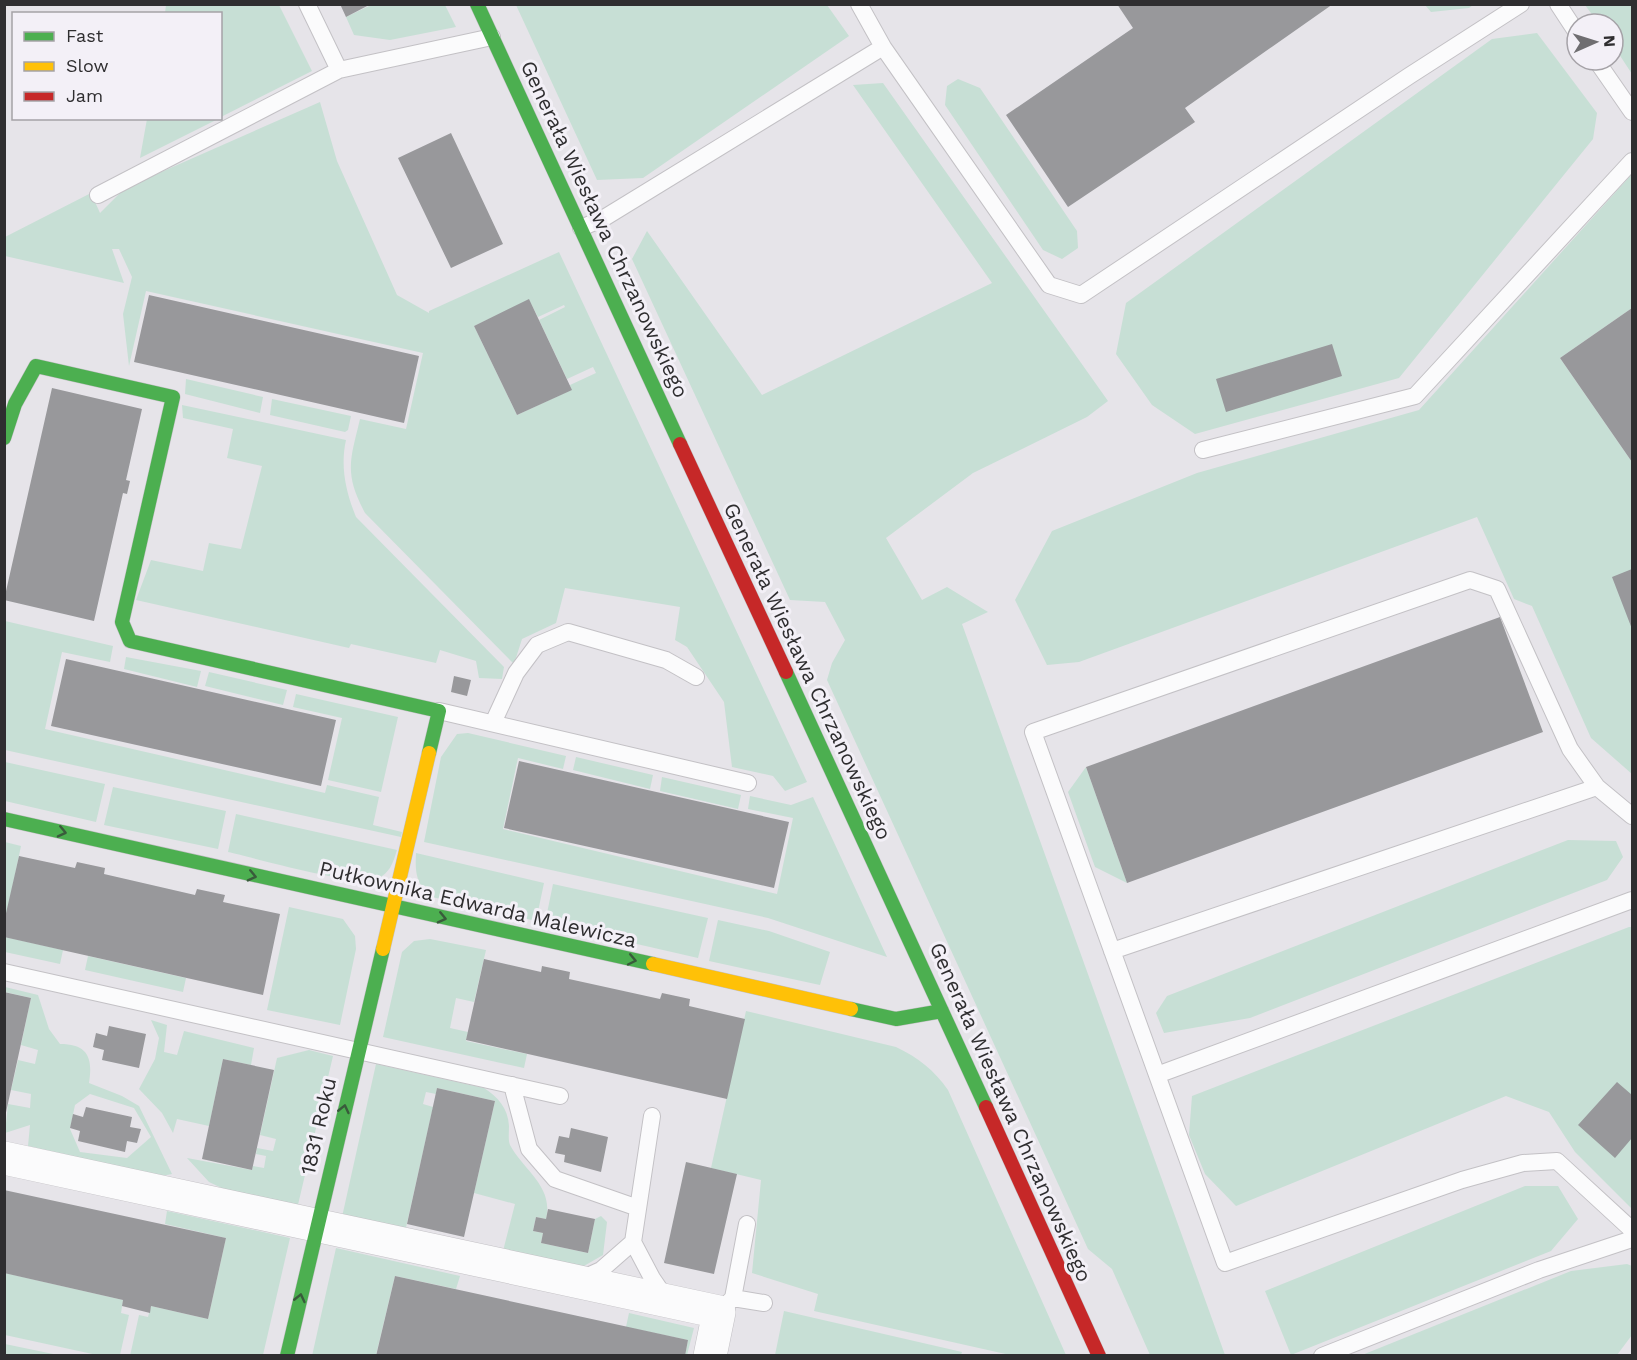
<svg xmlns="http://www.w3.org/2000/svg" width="1637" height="1360" font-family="'Work Sans',sans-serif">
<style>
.green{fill:#c7dfd5;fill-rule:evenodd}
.building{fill:#98989b}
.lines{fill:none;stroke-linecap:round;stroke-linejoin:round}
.lane-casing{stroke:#c3c1c5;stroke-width:18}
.street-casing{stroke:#c3c1c5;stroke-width:34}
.fast-casing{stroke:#c3c1c5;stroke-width:15}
.slow-casing{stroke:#c3c1c5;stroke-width:15}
.jam-casing{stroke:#c3c1c5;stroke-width:15}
.lane{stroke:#fbfbfc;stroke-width:16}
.street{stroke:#fbfbfc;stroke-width:33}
.fast{stroke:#4caf50;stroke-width:14}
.slow{stroke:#ffc107;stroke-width:14}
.jam{stroke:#c62828;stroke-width:14}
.oneway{stroke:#395b3b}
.labels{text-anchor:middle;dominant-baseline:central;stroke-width:6;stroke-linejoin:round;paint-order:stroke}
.street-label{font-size:21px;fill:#2f2e30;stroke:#f3f0f7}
</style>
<rect width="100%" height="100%" fill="#e6e4e9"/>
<path class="green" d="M166,5h113l33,66 -91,46 -1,-103 -55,-1z
M371,5h74l11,22 -66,13 -36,-5 -8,-18z
M516,5h311l22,31 -206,142 -46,2z
M1425,5h48l-4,3 -38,4z
M1585,5h47v69l-19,-29v-21h-14z
M1537,33l60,80 -4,26 -194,239 -204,56 -43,-29 -36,-51 10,-51 366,-264z
M958,79l22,9 97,143 1,17 -16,11 -19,-9 -98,-145 2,-19z
M883,83l225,318 -21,16 -114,56 -87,65 36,62 25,-13 41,25 -26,12 263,731h-75l-38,-86 -24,-20 -261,-569 5,-17 13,-23 -20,-38 -35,-2 -158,-341 15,-28 115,164 230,-112 -139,-198z
M320,102l17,59 60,134 32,18v-2l130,-59 248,530 -22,9 -12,-15 -41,-9 -8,-65 -37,-55 -12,-7 5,-33 -115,-19 -9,35 -34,16 -8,25 -149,-151c-21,-40 -15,-52 -5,-94l46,10 17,-76 -277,-62 -17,75 -6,-52 9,-37 -13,-28h-7l12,34 -119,-27v-19l86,-44 9,20 25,-25zM529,300l9,17 26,-12 1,2 -26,13 28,59 26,-12 3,6 -26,12 1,5 -54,25 -43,-89z
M147,119v-1l71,1 -78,39z
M1632,174v134l-72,50 72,104v312l-41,-36 -59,-132 -18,-7 -37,-82 -398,145 -32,3 -32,-65 37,-69 145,-58 222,-63z
M186,379l77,18 -3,16 -75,-19z
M272,399l79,17 -3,14 -3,2 -75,-17z
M182,405l164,35c-6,27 0,52 10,77l148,150 -2,12 -23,-1 -3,-17 -36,-11 -4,13 -85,-19 -2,4 -213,-48 15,-40 52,11 6,-28 32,6 21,-83 -35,-8 6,-29 -50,-11z
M5,621l108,25 -3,16 -48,-10 -17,77 280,64 2,-8 52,12 -6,28 29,7 -1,5 -396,-87z
M126,657l75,14 -4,16 -73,-18z
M209,672l78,18 -4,15 -78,-19z
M296,694l102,23 -17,75 -53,-12 14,-62 -49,-11z
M468,733l98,23 -3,13 -45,-11 -15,71 274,65 16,-76 -45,-9 2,-13 41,9 22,-8 74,160 -119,-39 -344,-76 17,-85 16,-23z
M576,757l77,18 -3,14 -77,-19z
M5,762l100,22 -9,38 -91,-21z
M1086,767l41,116 -32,-16 -27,-75z
M662,777l79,18 -3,14 -78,-18z
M113,787l113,24 -8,38 -114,-24z
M236,814l161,36c-4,13 -7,23 -20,29 -23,8 -121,-21 -149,-27z
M1568,840l48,1 7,16 -16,23 -357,138 -86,15 -8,-20 11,-17z
M5,842l16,4 -16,76z
M416,853l128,30 -8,38 -104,-24c-16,-13 -17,-24 -16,-44z
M553,884l155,34 -10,40 -153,-35z
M289,907l54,12 12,17 1,13 -16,76 -73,-15z
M718,920l51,11 61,21 -10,33 -111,-24z
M1629,927h3v282l-57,-57 -26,-40 -43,-16 -270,110 -31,-32 -16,-39 3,-39z
M5,937l58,13 -3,14 -55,-12z
M430,939l56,11 -12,52 -18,-4 -6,30 18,4 -2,9 61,13 -3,14 -141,-31 19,-85 12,-11z
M88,956l98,22 -3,14 -98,-22z
M5,987l33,8 11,34 11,15c28,0 33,14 29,39l33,13 17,10 33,68 -10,2 -134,-30 2,-21 -25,8 3,-29 22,4 1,-14 -20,-4 7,-30 17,4 3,-14 -17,-5 10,-47 -26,-6zM90,1094l44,14 17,29 -24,21 -47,-6 -10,-23 5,-24z
M746,1011l150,36c23,11 38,23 52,43l118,265h-56l-196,-44 4,-17 -66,-21 9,-93 -50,-12z
M151,1020l16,5 -3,27 13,3 7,-24 70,17 -3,17 -28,-6 -14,67 -32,-7 -4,14 -11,-20 -23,-24 16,-30 4,-21z
M309,1050l24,6 -36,153 -67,-17 -21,-10 -22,-24 65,12 1,-4 11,2 2,-12 -10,-2 1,-6 16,3 3,-12 -16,-4 17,-77z
M376,1064l108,24c14,9 24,20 25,38 0,6 -1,14 1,19 13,25 44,41 36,74l-10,-2 -3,14 10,2 -2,10 47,10 7,-34 6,-3 6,6 -4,33 -26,15 -74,-19 12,-47 -41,-11 21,-92 -58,-13 -1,6 -10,-2 -3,12 10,3 -28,125 -63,-15z
M1525,1186h33l20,33 -27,32 -260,104 -26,-64z
M167,1211l123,27 -27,117 -133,1 9,-41 9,2 3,-11 57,13 18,-81 -61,-14z
M336,1248l124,28 -4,13 -61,-13 -19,79 -64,1z
M1627,1264l5,2v69l-15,20h-255l209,-84z
M5,1273l118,27 -2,13 8,2 -9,40h-23l-92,-20z
M784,1311l178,41 -1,3h-186z
M629,1313l65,15 -7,27h-2l3,-15 -62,-13z
M5,1344l53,11h-53z"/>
<path class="building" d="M340,4h31l-25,13z
M1117,4h216l-148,104 10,14 -127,85 -62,-92 127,-87z
M451,133l52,111 -52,24 -53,-110z
M149,295l270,61 -15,67 -270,-61z
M529,299l43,91 -55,25 -43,-89z
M1632,308v154l-72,-104z
M1332,344l10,32 -116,36 -10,-33z
M52,388l90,21 -16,71 4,1 -3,13 -4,-1 -29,128 -90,-21z
M1632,569v60l-20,-52z
M1500,617l43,115 -416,151 -41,-116z
M66,659l270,61 -15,66 -270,-60z
M454,676l17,4 -4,16 -16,-4z
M519,761l270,61 -15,66 -270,-60z
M19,856l56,12 2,-6 28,6 -1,6 91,21 2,-6 28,6 -2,7 57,12 -17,81 -259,-58v-15z
M484,959l57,13 1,-6 28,6 -1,7 91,20 2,-6 28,6 -1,7 56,13 -18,80 -261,-59z
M4,992l27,6 -26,119 -1,-1z
M109,1026l37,8 -7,34 -37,-8 2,-10 -11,-3 3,-14 11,3z
M223,1059l51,11 -22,100 -50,-11z
M1617,1082l15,13v43l-17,20 -37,-33z
M437,1088l58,13 -31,136 -57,-13z
M86,1107l46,10 -2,10 11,2 -4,14 -10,-2 -2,11 -47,-11 2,-10 -10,-3 3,-14 10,3z
M571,1128l37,9 -7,35 -37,-10 1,-7 -10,-2 4,-17 10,2z
M686,1162l51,12 -23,100 -50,-11z
M4,1190l222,48 -18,81 -57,-13 -1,7 -28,-7 1,-6 -119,-27z
M548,1209l47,10 -7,34 -47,-10 2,-10 -10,-2 3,-14 10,2z
M395,1276l293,64 -3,16h-309z"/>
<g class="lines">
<g class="lane-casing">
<path id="lane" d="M307,4l32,66
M859,4l24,43
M1558,4l19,29
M1596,60l36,52
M98,195l241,-125 153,-33
M581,228l23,-10 279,-171 166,238 32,10 328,-219 112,-72
M1203,450l212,-54 217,-235
M439,711l309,72
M493,723l23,-50 21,-28 31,-13 98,28 30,17
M1597,787l-27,-38 -73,-160 -27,-9 -437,152 192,531 237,-83 61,-17 34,-2 75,69
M1112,951l485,-164 35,29
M4,972l556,124
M1157,1075l475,-175
M512,1085l17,64 26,30 83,29
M652,1116l-19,126 19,36 15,22
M581,1279l20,-9 32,-28
M733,1298l31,5
M719,1312l14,-14 14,-74
M1322,1356l217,-86 93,-31"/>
</g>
<g class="street-casing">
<path id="street" d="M4,1158l715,154 -9,44"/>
</g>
<g class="fast-casing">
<path id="fast" d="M477,4l203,440
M4,438l11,-34 21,-38 137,31 -51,225 8,19 309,70 -10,42
M786,672l200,435
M4,819l649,145
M851,1009l45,10 46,-8
M287,1356l96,-407"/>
</g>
<g class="slow-casing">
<path id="slow" d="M383,949l46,-196
M653,964l198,45"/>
</g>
<g class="jam-casing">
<path id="jam" d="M680,444l106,228
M986,1107l113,249"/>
</g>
<use href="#lane" class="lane"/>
<use href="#street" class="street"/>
<use href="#fast" class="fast"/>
<use href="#slow" class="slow"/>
<use href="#jam" class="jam"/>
</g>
<defs><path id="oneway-chevron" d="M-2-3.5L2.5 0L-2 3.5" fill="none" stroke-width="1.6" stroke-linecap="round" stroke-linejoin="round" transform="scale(1.5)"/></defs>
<g class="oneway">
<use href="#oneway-chevron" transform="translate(62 832) rotate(13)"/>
<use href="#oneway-chevron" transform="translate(252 876) rotate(13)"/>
<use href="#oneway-chevron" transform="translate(442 918) rotate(13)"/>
<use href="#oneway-chevron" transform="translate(632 960) rotate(12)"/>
<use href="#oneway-chevron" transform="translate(344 1109) rotate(-77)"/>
<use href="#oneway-chevron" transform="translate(300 1298) rotate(-77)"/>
</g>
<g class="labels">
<g class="street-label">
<text transform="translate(605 229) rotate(65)">Generała Wiesława Chrzanowskiego</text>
<text transform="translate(808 671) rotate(65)">Generała Wiesława Chrzanowskiego</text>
<text transform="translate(478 904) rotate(13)">Pułkownika Edwarda Malewicza</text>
<text transform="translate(1011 1112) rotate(66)">Generała Wiesława Chrzanowskiego</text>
<text transform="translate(318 1126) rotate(-77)">1831 Roku</text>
</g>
</g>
<rect width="1637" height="1360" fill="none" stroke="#2f2e30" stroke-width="12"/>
<rect x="12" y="12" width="210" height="108" fill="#f3f0f7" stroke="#a5a2a7" stroke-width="1.5"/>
<rect x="24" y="32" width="30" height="9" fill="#4caf50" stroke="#a5a2a7" stroke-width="1.5"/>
<text x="66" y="42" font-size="18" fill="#2f2e30">Fast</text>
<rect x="24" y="62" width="30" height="9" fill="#ffc107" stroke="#a5a2a7" stroke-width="1.5"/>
<text x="66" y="72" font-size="18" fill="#2f2e30">Slow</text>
<rect x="24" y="92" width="30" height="9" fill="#c62828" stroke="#a5a2a7" stroke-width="1.5"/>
<text x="66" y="102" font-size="18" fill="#2f2e30">Jam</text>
<g transform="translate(1595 42) rotate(87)"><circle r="28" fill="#f3f0f7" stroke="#a5a2a7" stroke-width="1.5"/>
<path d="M0-4.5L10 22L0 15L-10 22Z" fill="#6f6e71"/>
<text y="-9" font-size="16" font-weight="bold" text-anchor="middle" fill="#2f2e30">N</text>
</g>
</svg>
